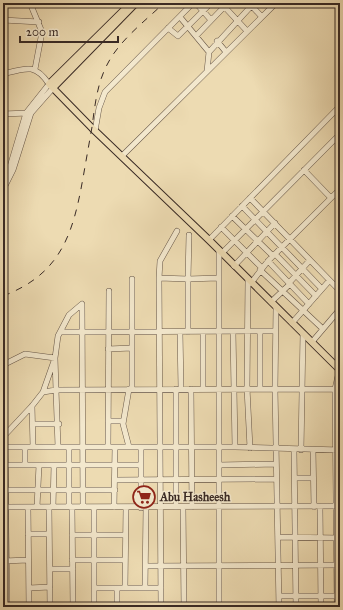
<svg xmlns="http://www.w3.org/2000/svg" width="343" height="610" font-family="'IM FELL Great Primer',serif">
<style>
.lines{fill:none;stroke-linecap:round;stroke-linejoin:round}
.minor-casing{stroke:#665648;stroke-width:6}
.major-casing{stroke:#392a25;stroke-width:8}
.minor{stroke:#f3e8cd;stroke-width:5}
.major{stroke:#eddbb2;stroke-width:6}
.rail{stroke:#392a25;stroke-width:1;stroke-dasharray:7 7;stroke-linecap:butt}
.labels{text-anchor:middle;dominant-baseline:central;stroke-width:3;stroke-linejoin:round;paint-order:stroke}
.poi-label{font-size:12px;font-weight:bold;fill:#392a25;stroke:#f3e8cd;text-anchor:start}
</style>
<rect width="100%" height="100%" fill="#eddbb2"/>
<filter id="stains"><feTurbulence type="fractalNoise" baseFrequency=".005" numOctaves="4"/><feColorMatrix values="0 0 0 0 .2 0 0 0 0 .09 0 0 0 0 .02 0 0 0 .5 -.17"/></filter>
<radialGradient id="worn" r=".72"><stop offset=".6" stop-color="#630" stop-opacity="0"/><stop offset="1" stop-color="#630" stop-opacity=".3"/></radialGradient>
<g class="lines">
<g class="minor-casing">
<path id="minor" d="M30,3l12,29 -7,37
M196,3l15,17
M221,3l26,28
M249,3l13,14
M180,17l29,35
M3,20l36,2
M168,28l10,8 33,-33
M196,36l28,-29
M217,41l9,11
M207,71l2,-19 45,-49
M3,74c23,-6 32,-11 46,10l-23,29 -17,57 -6,12
M3,114l25,-1
M95,131l4,-23 6,-16 88,-89
M122,156l154,-153
M304,170l27,28
M3,190l10,-20 18,-57 22,-25
M250,198l90,93
M242,206l80,83
M232,216l41,40
M221,227l41,41
M209,240l131,-134
M219,250v357
M222,253l118,-119
M275,254l41,42
M268,261l41,43
M234,266l41,-43
M260,270l63,59
M159,278l1,-17 17,-30
M132,279v110
M248,280l-1,108 3,60
M251,283l17,-22 72,-72
M289,283l21,-23
M271,302l19,-18
M276,308l-1,81 4,218
M292,323l37,-42
M260,331v57
M61,332l214,-1
M180,332l1,57
M188,332v-53l30,-1
M203,332v57
M233,332l2,115
M312,342l28,-33
M108,349l24,-1
M3,365l22,-11 30,4 -12,34
M176,389v118
M191,389l1,118
M32,406l1,41
M108,421h15
M33,424h26
M3,437l29,-31 11,-14 13,-2 -1,-32 3,-22 11,-21 13,-11 1,203
M3,447h232l105,3
M5,447l2,160
M25,447v18
M58,447l-2,-57 279,-1
M69,447v60
M108,447l1,-156
M129,447l-6,-23 6,-35
M294,450l2,157
M301,450l2,-117
M313,450l1,57
M3,465h138
M219,465l57,-1
M295,478h18
M115,480l161,-1
M3,490h112
M3,507l337,-1
M28,507l1,100
M37,507l2,-42
M49,507l1,100
M53,507l1,-42
M72,507l1,100
M114,507l1,-60
M183,507l1,100
M320,507l1,100
M141,508v-61
M28,534h21
M72,535h53
M278,537l61,1
M72,560h53
M4,561l24,-1
M146,566l194,-1
M50,569h23
M29,588l21,-1
M94,588h23v19
M117,588h8l1,-80
M125,588h36
M145,588l1,-80
M279,596h60
M94,607v-100
M161,607l-2,-329 29,1 1,-44
M337,607l-2,-218 5,-22"/>
</g>
<g class="major-casing">
<path id="major" d="M131,3l-82,81 43,44 117,112 131,130
M53,88l83,-85"/>
</g>
<use href="#minor" class="minor"/>
<use href="#major" class="major"/>
<path class="rail" d="M3,296c58,-22 70,-62 80,-118 3,-17 6,-34 9,-51 3,-22 5,-44 16,-64 12,-23 37,-42 56,-60"/>
</g>
<defs>
<g id="supermarket-ring" transform="scale(1.15)"><circle r="9.5" fill="#f3e8cd" stroke="#8f2418" stroke-width="1.5"/><path d="M-6-5.5h2.5l.6 2H6L4.5 2H-2.5L-4.4-4H-6ZM-1.5 3.2a1.3 1.3 0 1 0 .1 0ZM3 3.2a1.3 1.3 0 1 0 .1 0Z" fill="#8f2418"/></g>
</defs>
<g fill-rule="evenodd">
<use href="#supermarket-ring" x="144" y="497"/>
</g>
<g class="labels">
<g class="poi-label">
<text x="160" y="497">Abu Hasheesh</text>
</g>
</g>
<rect width="343" height="610" fill="none" stroke="#eddbb2" stroke-width="16"/>
<rect x="4" y="4" width="335" height="602" fill="none" stroke="#392a25" stroke-width="2"/>
<rect x="8" y="8" width="327" height="594" fill="none" stroke="#392a25"/>
<path d="M20 36v6h98v-6" fill="none" stroke="#392a25" stroke-width="2"/>
<text x="26" y="36" font-size="12" fill="#392a25" stroke="#f3e8cd" stroke-width="3" paint-order="stroke">200 m</text>
<rect width="100%" height="100%" filter="url(#stains)"/>
<rect width="100%" height="100%" fill="url(#worn)"/>
</svg>
